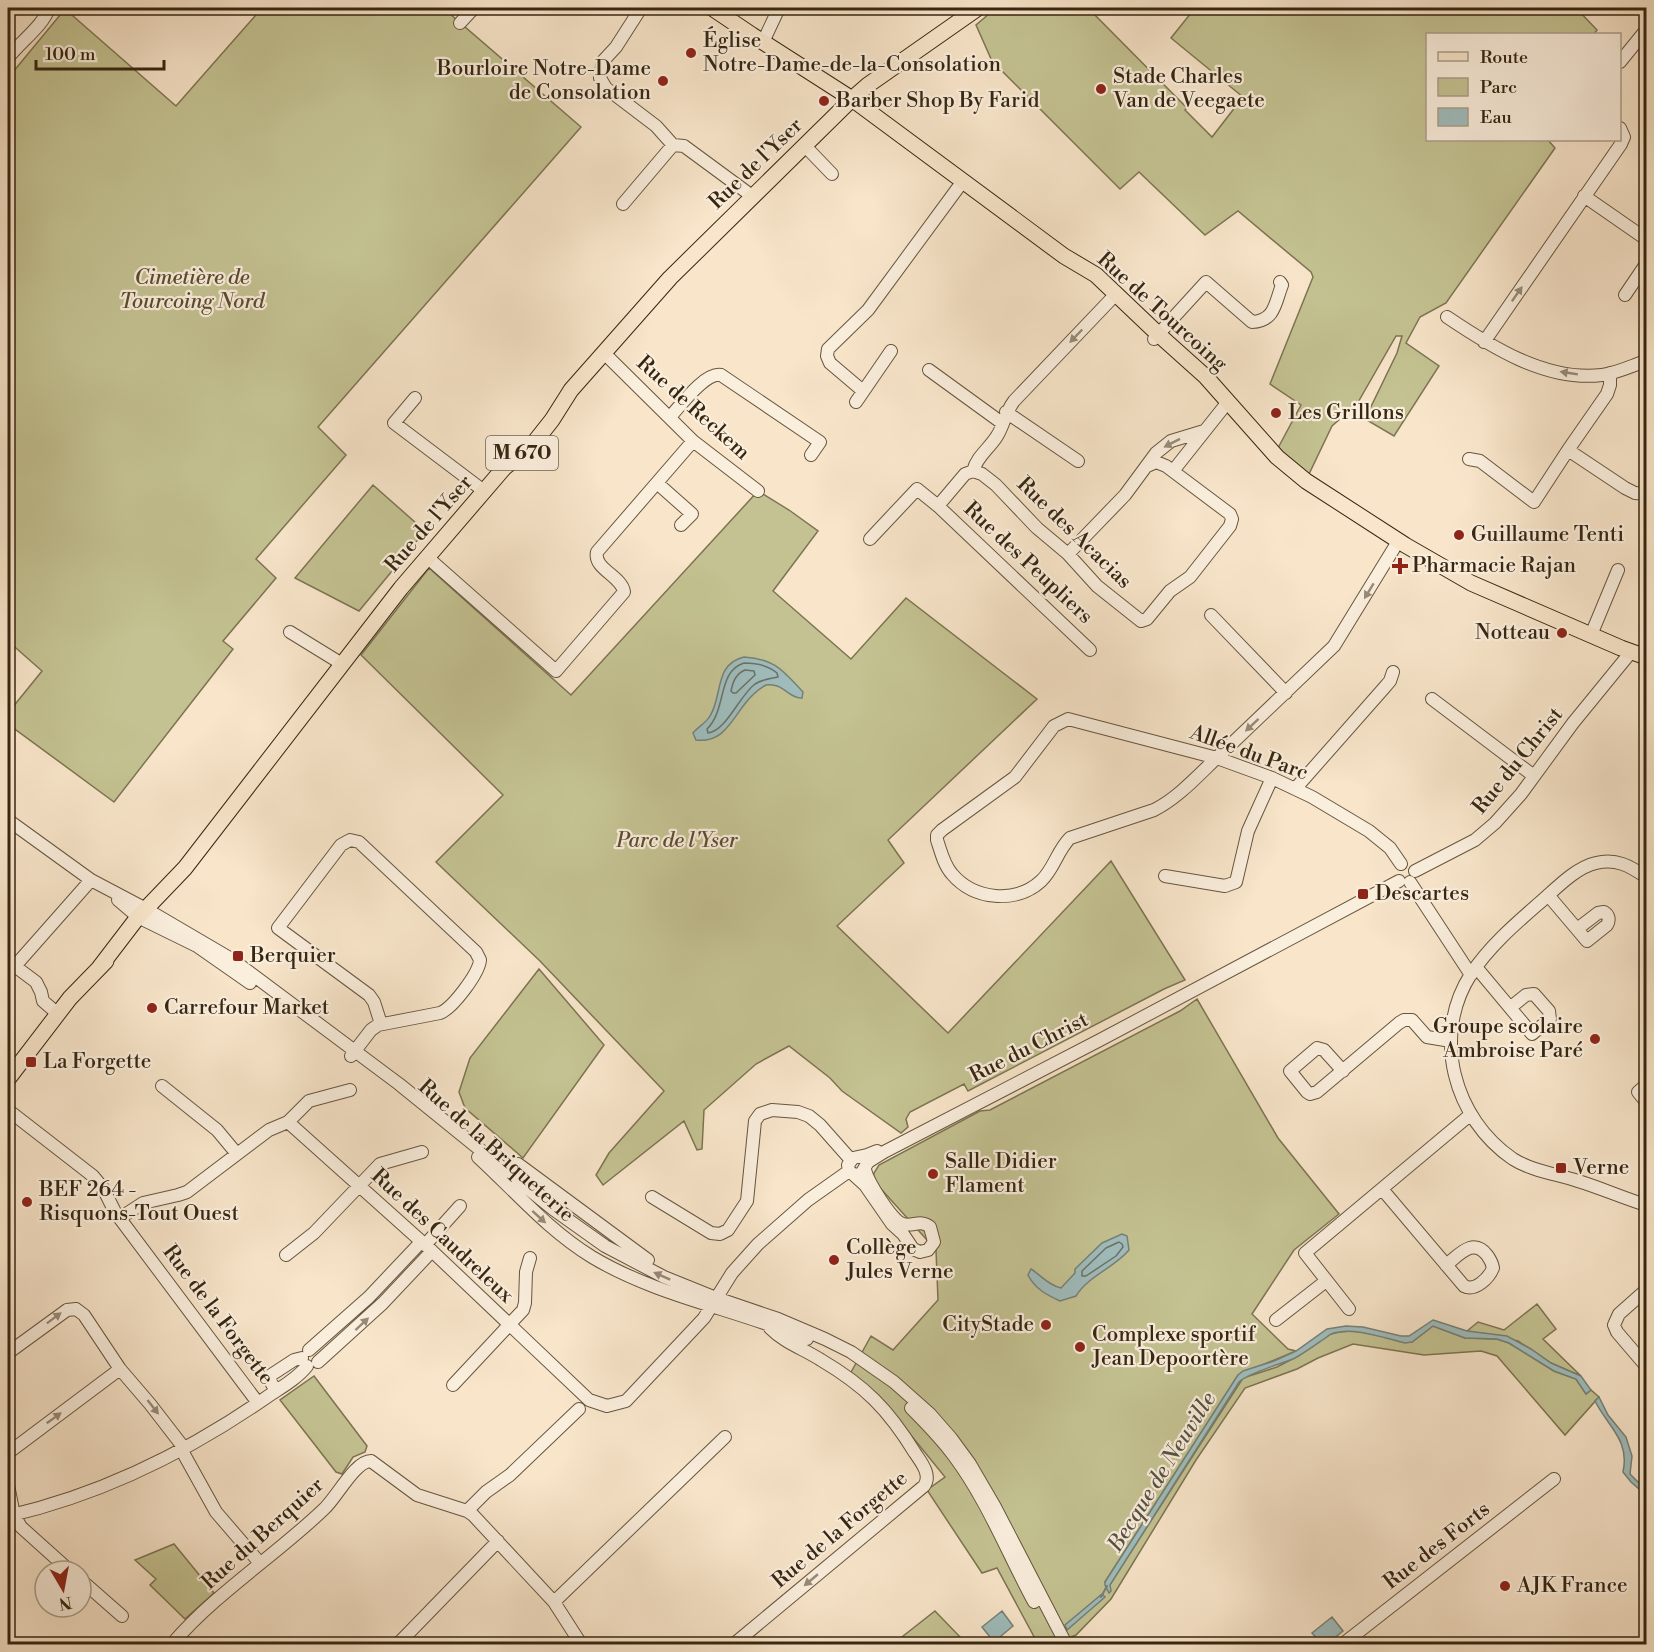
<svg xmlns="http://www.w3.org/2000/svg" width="1654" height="1652" font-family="'Libre Bodoni',serif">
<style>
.green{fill:#c4c292;stroke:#7d7452;stroke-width:1.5}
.water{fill:#9fbdbd;stroke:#758178;stroke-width:1.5}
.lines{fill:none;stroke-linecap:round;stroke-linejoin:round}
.shore{stroke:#6a7267;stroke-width:1.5}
.stream{stroke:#758178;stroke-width:2}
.minor-casing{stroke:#66563f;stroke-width:14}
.major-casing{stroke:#362611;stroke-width:17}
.minor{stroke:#faeedd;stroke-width:12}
.major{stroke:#f8e5ca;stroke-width:15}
.oneway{fill:#988a77}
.poi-dot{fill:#8f2418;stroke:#faeedd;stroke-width:2}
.labels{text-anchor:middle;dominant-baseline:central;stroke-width:4.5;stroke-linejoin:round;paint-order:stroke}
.shield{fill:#faeedd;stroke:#71624e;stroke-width:1.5}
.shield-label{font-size:20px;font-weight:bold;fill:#362611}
.poi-label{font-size:21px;fill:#362611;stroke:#faeedd;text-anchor:start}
.street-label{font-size:21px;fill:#362611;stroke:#faeedd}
.park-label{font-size:21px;font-style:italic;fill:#5a4d31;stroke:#faeedd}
.water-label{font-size:22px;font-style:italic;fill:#565345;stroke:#faeedd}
</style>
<rect width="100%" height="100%" fill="#f8e5ca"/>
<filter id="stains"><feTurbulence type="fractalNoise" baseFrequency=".00333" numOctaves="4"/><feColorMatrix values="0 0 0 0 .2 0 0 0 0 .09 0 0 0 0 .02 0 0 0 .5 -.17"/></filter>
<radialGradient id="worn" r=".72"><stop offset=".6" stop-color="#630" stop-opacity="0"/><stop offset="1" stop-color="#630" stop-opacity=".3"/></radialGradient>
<path class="green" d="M262,8h181l138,119 -263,300 28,28 -90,104 20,19 -53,63 10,8 -119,153 -106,-78v-11l34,-42 -34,-30v-563l57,-69 111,97z
M996,8h92l99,100 -2,2 27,27 31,-40 -72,-59 24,-30h381l21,22 -3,4h-166v106h120l7,8 -109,155 -26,14 -14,26 33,23 -45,70 -29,-17 32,-66 5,-17h-6l-39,68 -25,22 -23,48 -31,-26 23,-43 -31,-21 43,-107 -2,-5 -73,-61 -33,24 -66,-63 -19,17 -128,-128 -16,-36z
M373,485l52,46 -66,80 -64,-33z
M758,491l31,19 29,21 -45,60 78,68 55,-61 131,101 -149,141 16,23 -67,63 111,107 163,-172 74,119 -21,9 -196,102 -4,-7 -54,28 -4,7 2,8 -7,6 -59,-42 -12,-13 -41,-32 -33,18 -52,46 -2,39 -5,1 -13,-29 -81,64 -7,-10 13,-22 55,-62 -124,-130 -104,-99 67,-67 -142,-140 68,-87 142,127z
M539,969l65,76 -81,113 -58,-50 -6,-16 11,-34z
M1197,999l81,139 61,76 -45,36 -42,64 36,35 8,2 -58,24 -133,207 4,4 134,-208 34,-11 21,-11 33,-22c22,-8 59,4 81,8l21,-16 32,12 32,1 12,4 45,28 22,8 10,15 5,-4 8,7 -34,38 -68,-79 -16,-5 -57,4 -71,-11 -35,14 -21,11 -52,19 -49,72 -85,139 -35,36 -23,9h-15l-41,-76 -15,5 -55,-83 18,-13 -48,-59 -47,-44 21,-38 22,14 45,-50 -2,-50 -63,-70 1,-7 5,-8 101,-54 10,-1 190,-99z
M1537,1304l19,25 -13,10 38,37 -30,-13 -33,-22 -51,-10 11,-9 26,8z
M314,1376l53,70 -2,6 -12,5 -11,17 -6,-2 -56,-72z
M174,1544l40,49 -29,26 -35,-34 6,-6 -21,-19z
M935,1611l28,29 -6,4h-64z"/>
<path class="water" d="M744,657c32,2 39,14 59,35l-1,6c-13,1 -19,-16 -36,-13 -9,5 -16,12 -22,20 -14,18 -22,38 -48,35l-3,-7c5,-6 13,-10 17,-17 13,-21 4,-52 34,-59z
M1122,1234l5,2 2,14c-15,18 -41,26 -53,46l-16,5c-13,-6 -25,-12 -32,-26l3,-6c11,7 17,16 30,19l14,-15v-4l27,-26z
M1433,1320l34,11 40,5 24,13 20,14 30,13 10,14 -5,4 -10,-15 -22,-8 -45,-28 -12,-4 -32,-1 -32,-12 -21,16 -7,1c-22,-5 -51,-17 -74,-9 -12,8 -23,17 -36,24 -13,6 -48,15 -56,24l-129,203 1,6 -2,2 -4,-8v-3l133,-207 5,-4 31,-10 22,-10 31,-22 19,-3 17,1 38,9h8z
M1599,1397l9,18 18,22 6,19 -2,18 16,16v5l-15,-13 -8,-10c7,-32 -15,-45 -28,-71z
M1102,1594l3,3 -38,33 -2,-5z
M1002,1611l11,15 -19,16 -12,-15z
M1332,1617l11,14 -16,13h-5l-10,-11z"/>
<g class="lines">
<path class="shore" d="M744,663c13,0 24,2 33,10l1,4c-8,2 -15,2 -23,7 -16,12 -28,46 -47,49l-1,-4c20,-19 10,-58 37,-66z
M745,670l9,1 1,4 -19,18h-3l-2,-2c2,-10 5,-17 14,-21z
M1119,1242l3,2 1,3 -7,9 -30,20h-4v-5l24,-23z"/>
<path class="stream" d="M1101,1597l6,-11
M1007,1644h8"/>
<g class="minor-casing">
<path id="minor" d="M641,8l-25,39 -13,14 -3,17 6,10 50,38 17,19 11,1 68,50
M460,23l14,-15
M763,42l16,-34
M8,58c12,-16 35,-32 41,-50
M1620,62l26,-32
M805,146l27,28
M1584,196l62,43
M623,204l50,-59
M1625,295l21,-31
M1447,317c43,29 99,65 155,58 15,-2 29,-9 44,-14
M1154,339l52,-57 46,40c23,-1 23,-19 30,-37l-2,-3
M1484,342l137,-198 3,-7 -4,-9
M604,353l89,88 65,50
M929,370l73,53
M863,391l-33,-28 -3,-7 1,-7 40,-39 95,-129
M415,398l-21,25 90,68
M856,402l35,-51
M1006,412l72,49
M670,417c11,-12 35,-45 51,-42l99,67 -9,13
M1568,450l57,38 10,5 11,1
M1469,459l11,2 54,41 34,-52 39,-56 3,-9v-12
M973,471l9,3 14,11 41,43 31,26 29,32 44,35 6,-2 23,-28 20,-14 40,-51 2,-7 -2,-5 -64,-48 -10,-4 -9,4
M973,471c4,-15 16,-22 24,-35 7,-11 8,-23 17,-35l102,-107
M1173,471l54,-68
M657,483l35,31 -11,11
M938,506l152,144
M870,539l47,-50 21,17 27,-32 8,-3
M1399,540l-65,106 -110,105c-22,20 -44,46 -70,59l-84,28c-13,13 -16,31 -29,43 -25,23 -67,19 -89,-7 -8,-9 -11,-22 -15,-34v-5l5,-5 73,-53 39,-51 14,-7 149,39 55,20 40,19 57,34 21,17 11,16
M1068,554l57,-59 31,-42 15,-12 33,-10
M427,557l129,114 68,-79c-2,-16 -31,-23 -27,-40l96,-111
M1211,615l75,78
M290,632l52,32
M1591,635l27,-65
M1432,699l102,77
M1295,789l89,-101 6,-7 3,-9
M8,820l83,60 55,29 87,51 166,124 154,125 52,37 59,31 52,21 62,21 47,20 26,13 43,30 36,32 21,24 19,26 25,43 71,137
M1415,871l60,-31 20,-17 26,-29 52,-71 58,-71
M1165,876l60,10 11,-4 12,-51 24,-53
M1646,877c-16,-11 -30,-19 -50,-14 -22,5 -42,28 -59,42 -24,21 -48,42 -66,69 -40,62 -17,145 42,185 19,12 44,15 65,22 23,7 45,17 68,24
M1410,882l61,93
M1548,895l39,46 20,-16c3,-5 2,-10 -3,-13l-6,1 -21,16
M118,900l20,17 59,29 53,37
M8,961l28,21 5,10 2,9 15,13
M15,966l76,-86
M1476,967l56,67 18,-15 -1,-8 -15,-17 -8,1 -15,12
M351,1056l20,-26 7,-5 62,-12c13,-5 39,-40 40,-53l-4,-8 -117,-110 -9,-2 -9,5 -63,83 91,67 5,7 7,22
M1343,1071l-19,-21 -7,-2 -27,23 17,21 3,2 7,-2 82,-69 5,-3h8l15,17 24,4
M1646,1085l-8,7 8,10
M162,1086l55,44 20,24
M8,1110l85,66 10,12 12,24 143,191
M288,1122l21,-21 41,-11
M478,1157c38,35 70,73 114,100 67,40 144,52 215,82
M506,1171l7,-6 5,-1 130,96
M849,1171l5,4 7,-1 7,-12 16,-10 216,-112 299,-159
M849,1171l-1,-6 5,-7 14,-3 10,-4
M854,1175l11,10 27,39 11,10 10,15 7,3 8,-2 6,-8 -4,-15c-10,-8 -17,0 -27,-3 -11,-2 -35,-43 -38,-54
M1382,1189l82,97c11,6 25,-8 29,-18 -1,-6 -3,-9 -6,-13 -14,-18 -28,0 -41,10
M652,1197l59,36 9,1 8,-4 19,-29 8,-80 5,-7 12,-4 26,2 11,4 11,9 31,35
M120,1218l23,-15 35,-8 9,-3 82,-62 19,-8 144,129 157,149 18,6 19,-5 78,-83 28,-45 26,-29 50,-44 41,-29
M425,1245l35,-39
M286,1255l28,-22 66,-69 42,-12
M1646,1290l-27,24 -5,11 3,7 29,34
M1349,1309l-44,-56 165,-138
M1276,1320l50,-39
M309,1350l60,-53 52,-55
M8,1353l59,-43 9,-1 8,6 36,54 30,35 34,44
M318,1362l65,-59 49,-52
M453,1385l70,-75 2,-7 1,-31 4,-14
M276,1391l-8,-14 26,-17 8,-2
M911,1408c15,15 30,30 43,48 33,44 54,98 80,146
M181,1449l35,63 43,50
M8,1453l112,-84
M8,1485l6,30 7,12 49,44
M467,1511l19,-19 24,-17 69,-66
M8,1516c91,-21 179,-64 256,-117 14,-10 32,-19 43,-33
M81,1580l41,36
M554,1602l171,-165
M172,1644c45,-52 103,-88 152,-135 13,-12 31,-48 47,-48l46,34 50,16 6,4 81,87 27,42
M398,1644l100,-103
M734,1644l190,-158c8,-11 -3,-24 -9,-33 -27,-44 -50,-67 -94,-93 -17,-11 -36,-17 -51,-32
M1343,1644l211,-165"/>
</g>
<g class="major-casing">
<path id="major" d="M712,8l40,27 100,64 212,157 32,19 62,59 48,43 71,80 29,24 99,64 66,38 150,65 25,9
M99,968l39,-51 47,-49 216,-280 103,-120 29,-24 19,-24 19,-30 99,-112 182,-179 16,-14 110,-77
M8,1079l62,-81 36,-37"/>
</g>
<use href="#minor" class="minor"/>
<use href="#major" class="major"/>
</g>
<defs><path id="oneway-solid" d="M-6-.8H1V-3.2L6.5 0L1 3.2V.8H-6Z" transform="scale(1.5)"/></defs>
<g class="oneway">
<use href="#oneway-solid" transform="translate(1517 294) rotate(-55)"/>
<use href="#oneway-solid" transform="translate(1076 336) rotate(134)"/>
<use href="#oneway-solid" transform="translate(1569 373) rotate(-171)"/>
<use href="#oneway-solid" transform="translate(1172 443) rotate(153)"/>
<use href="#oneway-solid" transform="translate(1369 591) rotate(121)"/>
<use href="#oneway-solid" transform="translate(1252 725) rotate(137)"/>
<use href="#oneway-solid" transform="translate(539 1217) rotate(42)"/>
<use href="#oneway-solid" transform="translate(662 1276) rotate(-156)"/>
<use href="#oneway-solid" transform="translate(54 1318) rotate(-37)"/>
<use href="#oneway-solid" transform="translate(362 1324) rotate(-43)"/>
<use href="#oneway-solid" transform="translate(153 1407) rotate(52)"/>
<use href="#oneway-solid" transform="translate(54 1418) rotate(-36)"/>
<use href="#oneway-solid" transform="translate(811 1580) rotate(140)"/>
</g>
<g class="poi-dot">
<circle cx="691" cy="53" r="6"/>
<circle cx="663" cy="81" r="6"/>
<circle cx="1101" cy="89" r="6"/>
<circle cx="824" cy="101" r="6"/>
<circle cx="1276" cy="413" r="6"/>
<circle cx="1459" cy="535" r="6"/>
<path d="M1397 557h6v6h6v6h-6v6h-6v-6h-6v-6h6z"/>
<circle cx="1562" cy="633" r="6"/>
<rect x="1357" y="888" width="12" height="12" rx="3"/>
<rect x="232" y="950" width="12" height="12" rx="3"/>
<circle cx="152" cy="1008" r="6"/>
<circle cx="1595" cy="1039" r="6"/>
<rect x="25" y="1056" width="12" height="12" rx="3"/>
<rect x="1555" y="1162" width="12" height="12" rx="3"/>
<circle cx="933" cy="1174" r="6"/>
<circle cx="27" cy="1202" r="6"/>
<circle cx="834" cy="1260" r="6"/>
<circle cx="1046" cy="1325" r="6"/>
<circle cx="1080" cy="1347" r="6"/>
<circle cx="1505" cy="1586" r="6"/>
</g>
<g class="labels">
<rect class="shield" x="486" y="436" width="72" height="34" rx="4.5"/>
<g class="shield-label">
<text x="522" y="453">M 670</text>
</g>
<g class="poi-label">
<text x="703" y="41">Église<tspan x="703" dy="24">Notre-Dame-de-la-Consolation</tspan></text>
<text x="651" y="69" text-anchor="end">Bourloire Notre-Dame<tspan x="651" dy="24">de Consolation</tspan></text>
<text x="1113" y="77">Stade Charles<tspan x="1113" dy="24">Van de Veegaete</tspan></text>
<text x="836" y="101">Barber Shop By Farid</text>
<text x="1288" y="413">Les Grillons</text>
<text x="1471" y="535">Guillaume Tenti</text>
<text x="1412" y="566">Pharmacie Rajan</text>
<text x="1550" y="633" text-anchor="end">Notteau</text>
<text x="1375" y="894">Descartes</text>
<text x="250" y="956">Berquier</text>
<text x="164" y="1008">Carrefour Market</text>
<text x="1583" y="1027" text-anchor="end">Groupe scolaire<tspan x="1583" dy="24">Ambroise Paré</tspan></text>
<text x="43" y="1062">La Forgette</text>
<text x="945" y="1162">Salle Didier<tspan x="945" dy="24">Flament</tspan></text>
<text x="1573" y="1168">Verne</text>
<text x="39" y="1190">BEF 264 -<tspan x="39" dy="24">Risquons-Tout Ouest</tspan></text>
<text x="846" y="1248">Collège<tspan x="846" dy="24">Jules Verne</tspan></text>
<text x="1034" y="1325" text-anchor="end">CityStade</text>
<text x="1092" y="1335">Complexe sportif<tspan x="1092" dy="24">Jean Depoortère</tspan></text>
<text x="1517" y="1586">AJK France</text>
</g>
<g class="street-label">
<text transform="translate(756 164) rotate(-44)">Rue de l'Yser</text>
<text transform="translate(1162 312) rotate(42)">Rue de Tourcoing</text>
<text transform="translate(693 408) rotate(42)">Rue de Reckem</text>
<text transform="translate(429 524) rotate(-49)">Rue de l'Yser</text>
<text transform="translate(1074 533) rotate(44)">Rue des Acacias</text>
<text transform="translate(1028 563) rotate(43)">Rue des Peupliers</text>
<text transform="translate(1249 753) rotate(20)">Allée du Parc</text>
<text transform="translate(1518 761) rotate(-51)">Rue du Christ</text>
<text transform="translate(1029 1048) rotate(-27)">Rue du Christ</text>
<text transform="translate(496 1151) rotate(42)">Rue de la Briqueterie</text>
<text transform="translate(442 1236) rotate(43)">Rue des Caudreleux</text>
<text transform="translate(218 1315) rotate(53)">Rue de la Forgette</text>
<text transform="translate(840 1530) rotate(-40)">Rue de la Forgette</text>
<text transform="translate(263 1534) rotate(-42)">Rue du Berquier</text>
<text transform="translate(1437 1546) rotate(-38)">Rue des Forts</text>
</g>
<g class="park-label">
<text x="192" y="278">Cimetière de<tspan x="192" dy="24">Tourcoing Nord</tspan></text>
<text x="677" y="841">Parc de l'Yser</text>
</g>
<g class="water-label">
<text transform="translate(1162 1472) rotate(-58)">Becque de Neuville</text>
</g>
</g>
<rect width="1654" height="1652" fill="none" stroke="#f8e5ca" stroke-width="30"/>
<rect x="9" y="9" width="1636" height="1634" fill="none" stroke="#362611" stroke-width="3"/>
<rect x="15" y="15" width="1624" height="1622" fill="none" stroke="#362611" stroke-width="1.5"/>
<rect x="1426" y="33" width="195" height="108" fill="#faeedd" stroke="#ac9e8b" stroke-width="1.5"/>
<rect x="1438" y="52" width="30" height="9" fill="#f8e5ca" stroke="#ac9e8b" stroke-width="1.5"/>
<text x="1480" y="63" font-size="18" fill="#362611">Route</text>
<rect x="1438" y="78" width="30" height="18" fill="#c4c292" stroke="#ac9e8b" stroke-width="1.5"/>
<text x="1480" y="93" font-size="18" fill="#362611">Parc</text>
<rect x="1438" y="108" width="30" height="18" fill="#9fbdbd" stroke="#ac9e8b" stroke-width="1.5"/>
<text x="1480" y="123" font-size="18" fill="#362611">Eau</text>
<g transform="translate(63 1589) rotate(170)"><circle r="28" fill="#faeedd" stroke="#ac9e8b" stroke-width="1.5"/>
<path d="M0-4.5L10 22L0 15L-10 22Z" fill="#8f2418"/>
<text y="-9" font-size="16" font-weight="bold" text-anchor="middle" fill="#362611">N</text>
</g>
<path d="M36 60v9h128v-9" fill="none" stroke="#362611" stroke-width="3"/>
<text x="45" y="60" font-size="18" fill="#362611" stroke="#faeedd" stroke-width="4.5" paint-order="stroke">100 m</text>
<rect width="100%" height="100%" filter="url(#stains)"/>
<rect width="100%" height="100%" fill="url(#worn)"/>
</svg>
